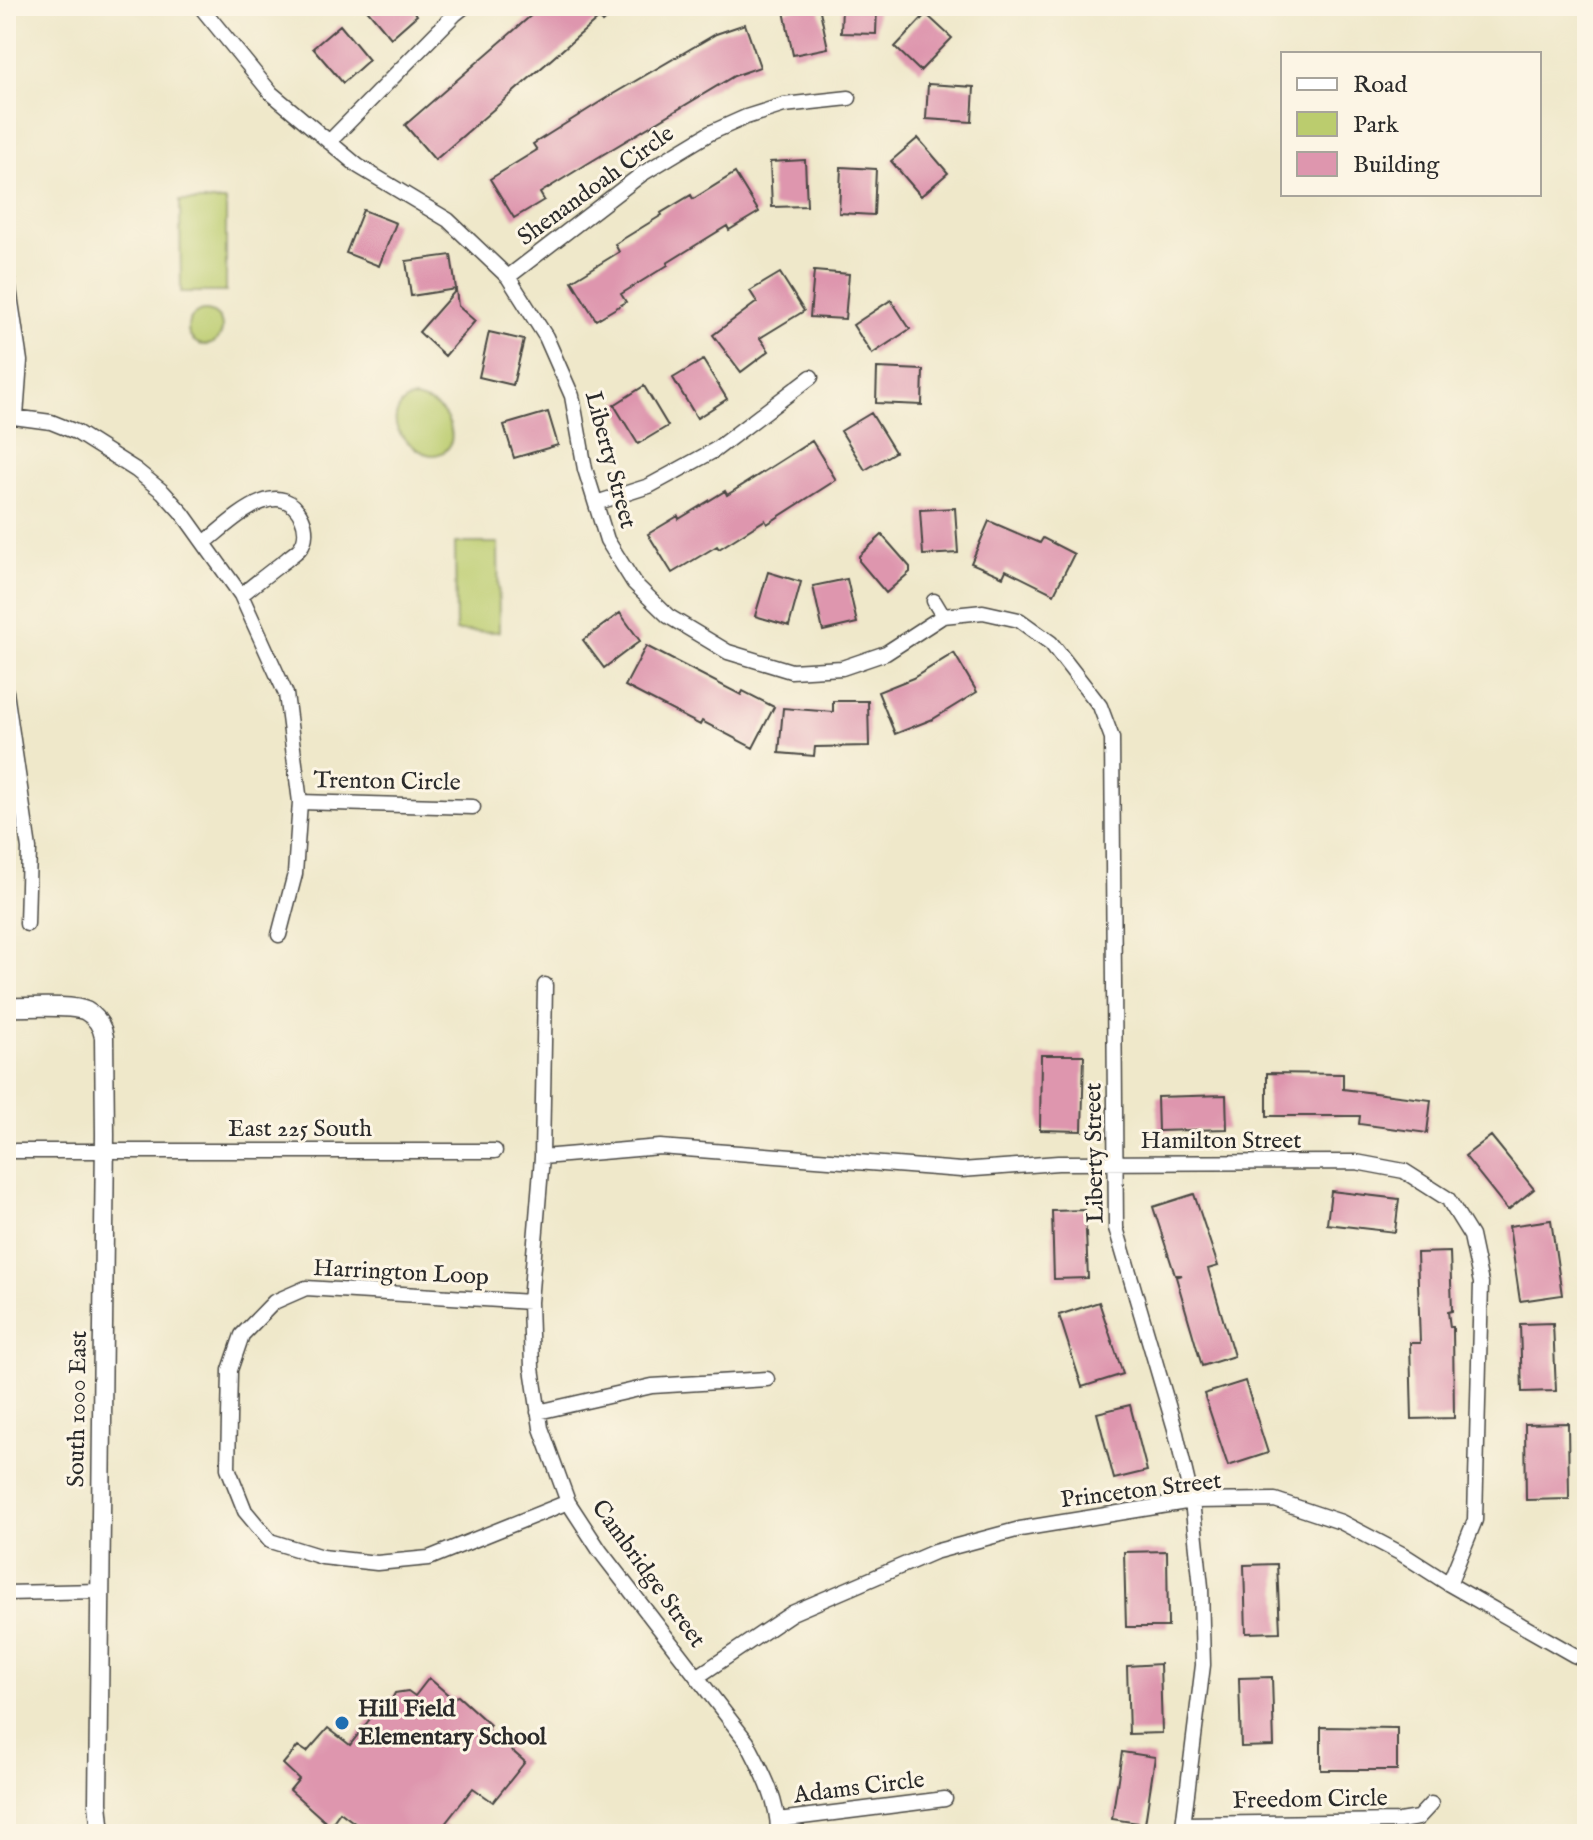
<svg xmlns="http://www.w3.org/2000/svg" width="1593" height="1840" font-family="'IM FELL English',serif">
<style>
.green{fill:#bbcc6e;stroke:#737c4c;stroke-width:2}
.building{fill:#de96ae}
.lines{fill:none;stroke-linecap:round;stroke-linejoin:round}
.minor-casing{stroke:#484743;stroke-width:17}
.tertiary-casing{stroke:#484743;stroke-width:21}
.minor{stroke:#fff;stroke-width:14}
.tertiary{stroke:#fff;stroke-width:18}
.poi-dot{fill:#1f6fb2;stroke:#fcf5e5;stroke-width:3}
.labels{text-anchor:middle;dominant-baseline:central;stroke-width:6;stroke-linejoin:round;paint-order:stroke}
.street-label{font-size:24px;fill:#2b2b2b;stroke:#fcf5e5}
.poi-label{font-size:24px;font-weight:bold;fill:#2b2b2b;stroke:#fcf5e5;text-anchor:start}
</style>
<rect width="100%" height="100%" fill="#fcf5e5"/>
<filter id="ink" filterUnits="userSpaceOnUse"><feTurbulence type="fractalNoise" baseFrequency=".0125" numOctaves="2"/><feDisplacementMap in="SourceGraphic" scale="16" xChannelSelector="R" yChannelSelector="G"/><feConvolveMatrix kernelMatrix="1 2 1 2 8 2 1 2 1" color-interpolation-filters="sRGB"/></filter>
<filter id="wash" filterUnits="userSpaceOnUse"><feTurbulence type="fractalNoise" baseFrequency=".006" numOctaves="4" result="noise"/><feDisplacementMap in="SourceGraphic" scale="32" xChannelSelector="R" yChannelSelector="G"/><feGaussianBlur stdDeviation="1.8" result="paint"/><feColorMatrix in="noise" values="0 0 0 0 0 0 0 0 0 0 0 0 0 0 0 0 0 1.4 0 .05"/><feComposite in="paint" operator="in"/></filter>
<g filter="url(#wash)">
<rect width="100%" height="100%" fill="#efe8ca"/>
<path class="green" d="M180,201h46v91h-45z
M188 328a17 17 0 1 1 34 0a17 17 0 1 1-34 0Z
M415,398c8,2 17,5 23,10 16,13 22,45 -5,47 -11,0 -29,-14 -35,-25 -7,-14 3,-31 17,-32z
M455,543h43l1,89 -43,-1z"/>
<g id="blocks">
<path class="building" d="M364,6h46l7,9 -26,23z
M542,6h79l-19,16 -3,-4 -164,142 -30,-35z
M806,6h13l9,42 -35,7 -9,-44z
M842,6h35l-1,28 -35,-1z
M926,14l26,24 -32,33 -25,-24z
M745,24l15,43 -26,9 -147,88 -47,29 4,7 -30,18 -24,-39 47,-29 -4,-6 75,-47 108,-63z
M340,25l29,35 -26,23 -30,-35z
M928,84l46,3 -2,35 -46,-3z
M918,138l30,35 -27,23 -30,-35z
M805,160l2,46 -35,1 -2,-45z
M841,167l35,2 -2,46 -35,-2z
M735,173l24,39 -30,18 -2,-4 -60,37 1,2 -47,29 5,8 -30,18 -24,-39 47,-29 -4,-8 47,-29 -1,-2 30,-18 2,4z
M363,210l33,13 -17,43 -33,-13z
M451,255l5,34 -45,7 -5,-35z
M814,271l35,3 -4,45 -35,-2z
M780,273l24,38 -44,27 9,13 -28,21 -28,-37 44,-33 -7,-11z
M456,290l2,16 17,15 -30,35 -26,-24z
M891,300l19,29 -38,25 -19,-29z
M489,332l35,8 -11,45 -34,-8z
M703,360l24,39 -30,19 -24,-40z
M877,368l46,2 -1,35 -46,-2z
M644,386l24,40 -30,18 -24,-39z
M548,412l10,33 -44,13 -10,-33z
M871,413l24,39 -30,18 -24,-39z
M812,441l24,39 -69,44 -2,-4 -46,29 -2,-3 -45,27 -24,-39 30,-18 1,3 46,-28 2,4z
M955,508l3,45 -35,2 -3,-45z
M989,521l51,22 3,-5 31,16 -20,40 -48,-24 -3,7 -32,-14z
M882,535l28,32v5l-24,21 -27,-32v-5z
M768,572l33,10 -12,44 -34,-10z
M847,579l10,44 -34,8 -10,-45z
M620,613l20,28 -36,27 -21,-28z
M646,646l95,49 2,-4 31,16 -21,41 -51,-27 -2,4 -75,-39z
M954,653l23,39 -44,27 -38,15 -17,-42 35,-14z
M833,701h35l1,45 -54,1 -1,9 -35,-3 4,-45 50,4z
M1041,1055h43l-2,76 -42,-1z
M1267,1073l76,1v15l88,11 -4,33 -68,-9 1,-8h-93z
M1226,1095l1,34 -69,2 -1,-34z
M1491,1136l43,53 -26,21 -43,-54z
M1331,1191l68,8 -4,33 -68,-8z
M1194,1194l24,72 -10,3 26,87 -32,10 -26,-89 6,-2h-7l-22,-68z
M1085,1210l3,68 -34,1 -2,-68z
M1551,1220l11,75 -42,6 -11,-75z
M1450,1252l2,59 -4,1 2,15h3l1,91 -42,1 -2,-76h10l-3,-90z
M1099,1302l24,72 -41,13 -23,-72z
M1553,1323l3,68 -34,1 -2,-68z
M1245,1381l23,72 -40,13 -24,-72z
M1130,1405l17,66 -33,8 -17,-66z
M1568,1423l1,76 -43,1 -1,-76z
M1167,1551l1,76h-42l-2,-75z
M1277,1564l3,68 -34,1 -2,-68z
M1160,1664l2,69 -33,1 -2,-68z
M1272,1677l2,69 -33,1 -2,-69z
M429,1678l23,20 6,-2 32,29 -3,4 38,33 -32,40 -20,-14 -29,37 11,9h-86l-29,-22 -10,14 -40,-36 9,-11 -16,-15 15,-18 9,6 21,-24 22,17 32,-42 6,4 7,-14 13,-2 7,5z
M1321,1727l76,1v42h-76z
M1122,1752l33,5 -10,67 -33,-5z"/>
</g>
</g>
<g filter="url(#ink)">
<use href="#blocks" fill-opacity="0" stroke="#484743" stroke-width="2"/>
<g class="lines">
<g class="minor-casing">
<path id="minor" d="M200,6l71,87 87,73 90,54 60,57 38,60 26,59 13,73 22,71 27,43 34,33 60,36 63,19 51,-3 44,-15 57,-37 40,-4 36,8 32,23 49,63 12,32 4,490 59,201 17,72 9,86 2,78 -21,169
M329,142l126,-128 10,-8
M6,269l14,92 -4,55
M508,277l134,-103 68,-41 36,-16 38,-12 65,-7
M6,416l45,6 25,10 60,38 27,22 20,22 58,81 45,99 14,108 -5,72 -16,61
M596,503l53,-17 66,-36 96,-73
M204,543c25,-19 75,-72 98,-25 4,9 5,21 -2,30 -3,4 -10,8 -14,12 -15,11 -30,23 -45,35
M934,601l9,15
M6,692l23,157 -2,75
M300,802l173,5
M545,985l-3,172 -12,145 2,66 9,60 27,74 32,49 147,191c15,29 32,59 31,92
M6,1151h489
M542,1157l118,-10 301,23 97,-7 298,-1 48,9 44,28 23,37 10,47 -6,237 -26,64
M530,1302l-224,-14 -32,14 -32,33 -12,35 -2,98 17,43 25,30 52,16 55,6 52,-5 139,-56
M538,1412l114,-26 115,-7
M6,1593l95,-2
M697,1677l95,-64 142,-61 86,-23 172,-28 83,-1 66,22 61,32 47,30 125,71 13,5
M778,1820l167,-21
M1184,1824l215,-3 19,-3 13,-14"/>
</g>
<g class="tertiary-casing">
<path id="tertiary" d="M6,1007c19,1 64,-3 80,4 11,6 16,15 18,26l1,98 -7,668 3,31"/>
</g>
<use href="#minor" class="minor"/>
<use href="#tertiary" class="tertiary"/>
</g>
</g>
<circle class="poi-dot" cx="342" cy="1723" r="8"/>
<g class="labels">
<g class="street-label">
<text transform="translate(596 186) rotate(-36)">Shenandoah Circle</text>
<text transform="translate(610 460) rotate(75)">Liberty Street</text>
<text transform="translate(387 782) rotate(1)">Trenton Circle</text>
<text x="300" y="1129">East 225 South</text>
<text x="1221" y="1141">Hamilton Street</text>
<text transform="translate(1095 1153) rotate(-91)">Liberty Street</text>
<text transform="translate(401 1273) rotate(3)">Harrington Loop</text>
<text transform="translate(78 1409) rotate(-89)">South 1000 East</text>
<text transform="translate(1141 1491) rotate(-7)">Princeton Street</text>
<text transform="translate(648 1574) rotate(54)">Cambridge Street</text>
<text transform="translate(859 1788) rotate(-7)">Adams Circle</text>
<text transform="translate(1310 1800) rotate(-1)">Freedom Circle</text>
</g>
<g class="poi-label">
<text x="358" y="1709">Hill Field<tspan x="358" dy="28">Elementary School</tspan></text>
</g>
</g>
<rect width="1593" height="1840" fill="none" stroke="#fcf5e5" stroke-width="32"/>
<rect x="1281" y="52" width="260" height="144" fill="#fcf5e5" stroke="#a8a49b" stroke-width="2"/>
<rect x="1297" y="78" width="40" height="12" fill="#ffffff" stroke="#a8a49b" stroke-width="2"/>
<text x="1353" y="92" font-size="24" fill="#2b2b2b">Road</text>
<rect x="1297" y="112" width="40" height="24" fill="#bbcc6e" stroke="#a8a49b" stroke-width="2"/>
<text x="1353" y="132" font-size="24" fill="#2b2b2b">Park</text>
<rect x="1297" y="152" width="40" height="24" fill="#de96ae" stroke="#a8a49b" stroke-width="2"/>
<text x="1353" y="172" font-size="24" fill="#2b2b2b">Building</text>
</svg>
